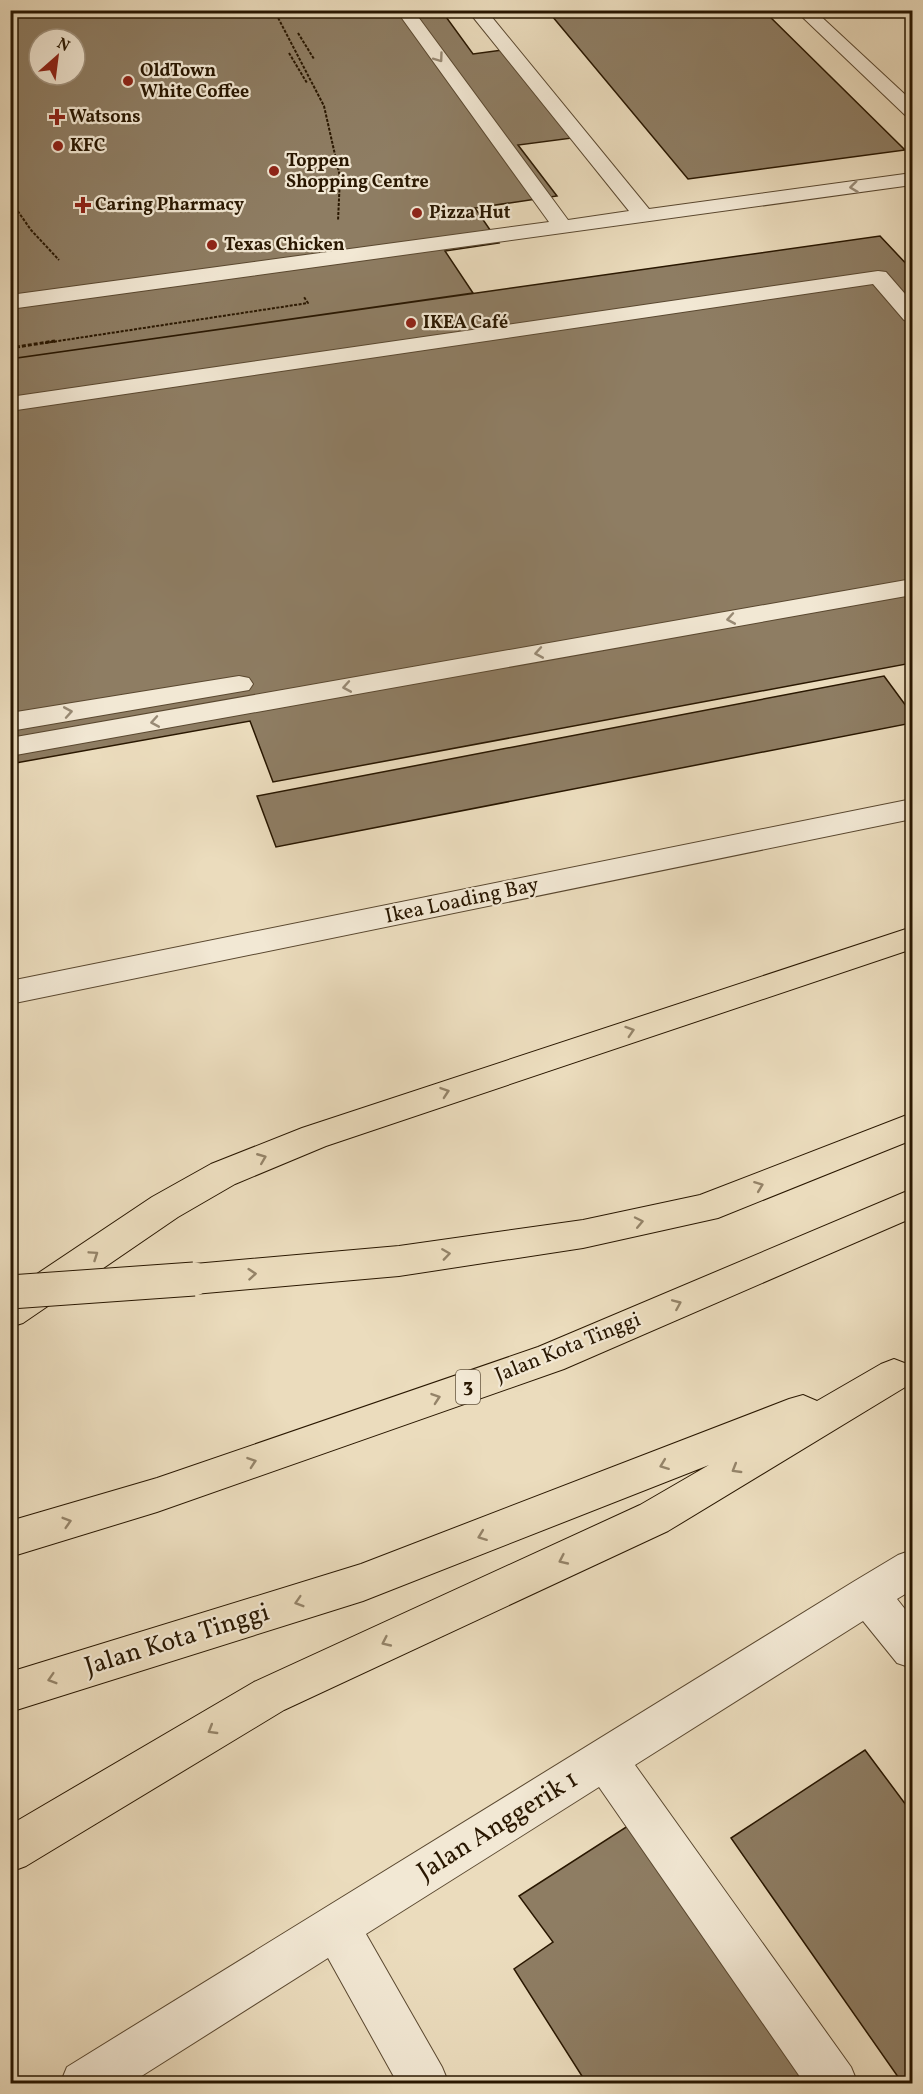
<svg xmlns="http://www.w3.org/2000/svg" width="923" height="2094" font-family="Vollkorn,serif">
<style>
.building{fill:#8e7d63;stroke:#291701;stroke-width:1.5;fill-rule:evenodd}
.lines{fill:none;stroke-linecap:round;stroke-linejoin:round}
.minor-casing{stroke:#5a4830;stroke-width:2}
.highway-casing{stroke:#291701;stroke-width:2}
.path-far1{stroke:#291701;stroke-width:2;stroke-dasharray:3 1.5;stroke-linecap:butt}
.path{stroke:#291701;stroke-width:3;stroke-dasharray:4 2;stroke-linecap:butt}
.minor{fill:#f2e8d4;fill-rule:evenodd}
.highway{fill:#ebdcbd;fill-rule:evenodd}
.highway-bridge-casing{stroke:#291701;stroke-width:35;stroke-linecap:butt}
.highway-bridge{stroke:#ebdcbd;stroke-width:33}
.oneway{stroke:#988a75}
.oneway2{stroke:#948368}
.poi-dot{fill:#8f2418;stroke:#f2e8d4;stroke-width:2}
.labels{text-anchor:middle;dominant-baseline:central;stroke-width:4.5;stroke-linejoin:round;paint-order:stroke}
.far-poi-label{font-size:18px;font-weight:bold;fill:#291701;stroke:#f2e8d4;text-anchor:start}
.shield{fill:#f2e8d4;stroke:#655640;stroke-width:1.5}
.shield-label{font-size:20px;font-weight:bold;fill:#291701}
.street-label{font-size:21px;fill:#291701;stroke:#f2e8d4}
.near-street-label{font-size:26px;fill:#291701;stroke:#f2e8d4}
</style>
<rect width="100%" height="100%" fill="#ebdcbd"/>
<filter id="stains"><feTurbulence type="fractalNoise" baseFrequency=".00333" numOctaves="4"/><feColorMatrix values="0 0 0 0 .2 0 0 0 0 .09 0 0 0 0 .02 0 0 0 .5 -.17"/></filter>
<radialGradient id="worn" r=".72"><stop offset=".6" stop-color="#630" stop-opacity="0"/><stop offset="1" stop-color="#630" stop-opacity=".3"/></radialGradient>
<path class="building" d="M10,10h431l32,44 37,-5 70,88 -62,8 39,51 -82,12 24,35 -54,8 28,42 -463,66zM39,39h36v36h-36z
M547,10h216l142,140 -217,29z
M880,236l32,34v393l-639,119 -23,-61 -240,43v-405z
M884,676l28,38v9l-636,124 -19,-51z
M865,1750l47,63v271h-9l-172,-246z
M634,1822l185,262h-232l-73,-115 39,-27 -34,-46z"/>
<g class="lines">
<g class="minor-casing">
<path id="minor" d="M396,10h17l155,210 61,-9 -156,-194 -3,-4 2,-3h14l163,199 263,-36v12l-902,124v-14l539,-73z
M795,10h19l98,91v16l-7,-2z
M902,10h10v8l-6,-1z
M878,271l8,1 26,30v20l-8,-2 -31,-36 -863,127v-14z
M912,579v16l-902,161v-18z
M239,676l10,2 4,6 -4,6 -239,41v-18z
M912,799v20l-902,185v-23z
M912,1550v40l-15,9 15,19v50l-15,-5 -34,-42 -228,144 216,302 7,17h-53l-206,-297 -233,147 76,133 7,17h-51l-70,-126 -199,126h-69l7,-17 786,-485 45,-27z"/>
</g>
<g class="highway-casing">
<path id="highway" d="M912,927v22l-586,197 -91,38 -57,33 -155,106 -13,4v-35l142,-95 59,-33 91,-36z
M912,1113v27l-194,78 -135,30 -184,28 -205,18 -13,-5 -5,-10 5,-10 13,-5 205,-18 184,-26 117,-25z
M912,1189v29l-348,151 -407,143 -147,45v-36l147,-43 381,-131z
M894,1359l13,5 5,10 -5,12 -239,145 -384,179 -258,156 -16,6v-47l244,-143 386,-177 69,-40 -346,136 -353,111v-40l351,-108 428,-165 14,-4 14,6 64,-37z"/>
</g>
<path class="path-far1" d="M274,10l50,96 16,71 -2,44
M298,33l16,26
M289,53l18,30
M10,200l21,30 28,30
M45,343l263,-40 -4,-6"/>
<path class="path" d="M10,348l45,-7"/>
<use href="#minor" class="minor"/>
<use href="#highway" class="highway"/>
<g class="highway-bridge-casing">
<path id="highway-bridge" d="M10,1292l184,-13"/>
</g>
<use href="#highway-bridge" class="highway-bridge"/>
</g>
<defs><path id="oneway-chevron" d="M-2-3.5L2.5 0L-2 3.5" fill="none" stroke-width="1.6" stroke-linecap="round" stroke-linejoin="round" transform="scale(1.5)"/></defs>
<g class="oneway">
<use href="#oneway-chevron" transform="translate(439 58) rotate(54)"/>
<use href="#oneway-chevron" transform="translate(854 187) rotate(173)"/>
<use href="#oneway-chevron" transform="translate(731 619) rotate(170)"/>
<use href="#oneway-chevron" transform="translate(539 653) rotate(170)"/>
<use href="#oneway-chevron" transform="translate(347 687) rotate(170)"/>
<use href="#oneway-chevron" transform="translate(68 712) rotate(-10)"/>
<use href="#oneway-chevron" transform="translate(155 722) rotate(170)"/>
</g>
<g class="oneway2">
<use href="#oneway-chevron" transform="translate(630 1031) rotate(-18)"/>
<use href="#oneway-chevron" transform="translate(445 1092) rotate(-19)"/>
<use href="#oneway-chevron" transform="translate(262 1158) rotate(-22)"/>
<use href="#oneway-chevron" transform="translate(759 1186) rotate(-21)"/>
<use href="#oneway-chevron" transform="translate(639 1222) rotate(-12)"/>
<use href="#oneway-chevron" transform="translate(446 1254) rotate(-8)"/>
<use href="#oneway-chevron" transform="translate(94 1255) rotate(-34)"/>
<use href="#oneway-chevron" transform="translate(252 1274) rotate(-5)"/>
<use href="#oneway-chevron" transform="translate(677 1304) rotate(-23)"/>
<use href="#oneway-chevron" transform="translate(436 1398) rotate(-19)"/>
<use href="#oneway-chevron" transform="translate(252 1462) rotate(-19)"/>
<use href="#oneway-chevron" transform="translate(664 1465) rotate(159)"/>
<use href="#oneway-chevron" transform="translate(736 1469) rotate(149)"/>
<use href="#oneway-chevron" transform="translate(67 1522) rotate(-17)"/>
<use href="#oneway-chevron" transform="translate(482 1536) rotate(159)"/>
<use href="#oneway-chevron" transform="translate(563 1560) rotate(155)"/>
<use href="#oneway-chevron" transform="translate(299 1602) rotate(163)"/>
<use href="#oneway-chevron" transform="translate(386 1642) rotate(155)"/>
<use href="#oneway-chevron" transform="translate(52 1679) rotate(163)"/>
<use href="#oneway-chevron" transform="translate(212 1730) rotate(149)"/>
</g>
<g class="poi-dot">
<circle cx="128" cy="81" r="6"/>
<path d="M54 108h6v6h6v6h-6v6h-6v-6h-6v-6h6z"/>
<circle cx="58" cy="146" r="6"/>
<circle cx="274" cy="171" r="6"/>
<path d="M80 196h6v6h6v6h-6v6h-6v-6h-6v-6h6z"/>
<circle cx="417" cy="213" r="6"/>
<circle cx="212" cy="245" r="6"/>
<circle cx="411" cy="323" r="6"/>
</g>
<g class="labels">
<g class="far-poi-label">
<text x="140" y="71">OldTown<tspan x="140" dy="21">White Coffee</tspan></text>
<text x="69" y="117">Watsons</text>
<text x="70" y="146">KFC</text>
<text x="286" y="161">Toppen<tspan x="286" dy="21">Shopping Centre</tspan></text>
<text x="95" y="205">Caring Pharmacy</text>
<text x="429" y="213">Pizza Hut</text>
<text x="224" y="245">Texas Chicken</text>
<text x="423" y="323">IKEA Café</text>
</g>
<rect class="shield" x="456" y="1370" width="24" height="34" rx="4.5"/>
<g class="shield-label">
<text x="468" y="1387">3</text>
</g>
<g class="street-label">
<text transform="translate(462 901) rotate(-12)">Ikea Loading Bay</text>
<text transform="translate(568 1348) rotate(-22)">Jalan Kota Tinggi</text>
</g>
<g class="near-street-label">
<text transform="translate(177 1640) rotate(-17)">Jalan Kota Tinggi</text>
<text transform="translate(498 1826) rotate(-32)">Jalan Anggerik 1</text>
</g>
</g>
<rect width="923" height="2094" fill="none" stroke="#ebdcbd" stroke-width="36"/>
<rect x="12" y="12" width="899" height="2070" fill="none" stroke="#291701" stroke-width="3"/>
<rect x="18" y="18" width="887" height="2058" fill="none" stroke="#291701" stroke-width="1.5"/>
<g transform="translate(57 57) rotate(28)"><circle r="28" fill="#f2e8d4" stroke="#a29480" stroke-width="1.5"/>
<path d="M0-4.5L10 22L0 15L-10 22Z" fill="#8f2418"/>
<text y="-9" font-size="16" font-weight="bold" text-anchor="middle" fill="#291701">N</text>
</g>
<rect width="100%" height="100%" filter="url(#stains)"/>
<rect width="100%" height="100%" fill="url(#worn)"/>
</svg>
